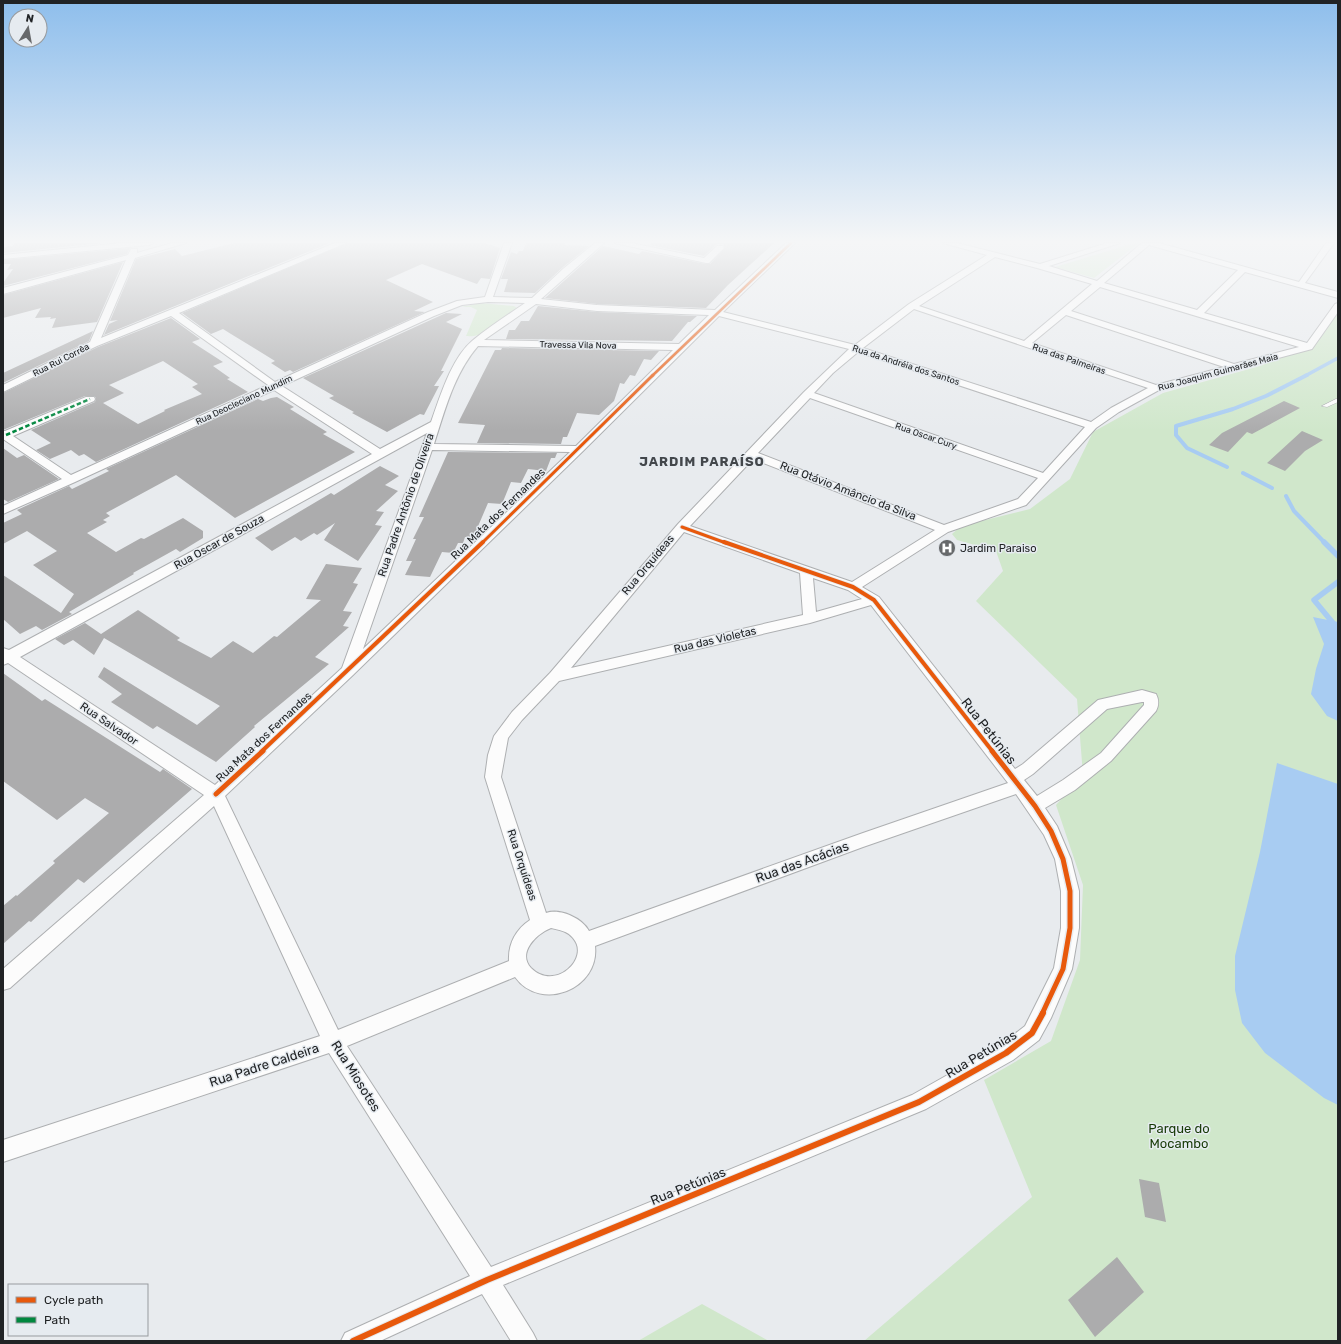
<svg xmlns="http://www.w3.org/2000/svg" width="1341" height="1344" font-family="Rubik,sans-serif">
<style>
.green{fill:#d0e7cb}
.water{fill:#a8ccf2}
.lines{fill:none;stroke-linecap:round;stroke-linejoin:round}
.stream-far2{stroke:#a8ccf2;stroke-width:3.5}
.stream-far1{stroke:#a8ccf2;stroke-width:4}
.stream{stroke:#a8ccf2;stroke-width:5.5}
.building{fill:#acacad;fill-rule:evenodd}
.service-casing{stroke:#adafb1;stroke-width:1}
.minor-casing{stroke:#adafb1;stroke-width:2}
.service{fill:#fcfcfc;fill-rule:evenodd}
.minor{fill:#fcfcfc;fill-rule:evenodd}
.quiet{stroke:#00873e;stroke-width:2.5;stroke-dasharray:4.5 2.5;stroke-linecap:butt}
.cycleway-far4-casing{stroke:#e6ebf0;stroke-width:4}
.cycleway-far3-casing{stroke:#e6ebf0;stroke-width:5}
.cycleway-far2-casing{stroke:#e6ebf0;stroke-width:6}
.cycleway-far1-casing{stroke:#e6ebf0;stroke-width:8}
.cycleway-casing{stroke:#e6ebf0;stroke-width:8}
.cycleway-far4{stroke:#e8590c;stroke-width:2.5}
.cycleway-far3{stroke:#e8590c;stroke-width:3}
.cycleway-far2{stroke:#e8590c;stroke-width:4}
.cycleway-far1{stroke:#e8590c;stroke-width:5}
.cycleway{stroke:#e8590c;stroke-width:6}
.labels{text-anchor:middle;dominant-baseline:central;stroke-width:3;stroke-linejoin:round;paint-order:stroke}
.far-street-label{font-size:9px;fill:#212325;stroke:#e6ebf0}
.street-label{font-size:11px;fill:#212325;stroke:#e6ebf0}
.poi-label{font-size:11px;fill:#212325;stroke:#e6ebf0;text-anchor:start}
.far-district-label{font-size:13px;font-weight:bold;letter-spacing:1px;fill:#43474b;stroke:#e6ebf0}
.near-street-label{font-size:13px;fill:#212325;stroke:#e6ebf0}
.near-park-label{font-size:13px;fill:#173a06;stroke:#e6ebf0}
</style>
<rect width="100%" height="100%" fill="#e8ebee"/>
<path class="green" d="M1134,243h5l-45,35 -39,-11z
M481,303l33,3 3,2c-16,12 -30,30 -51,28l11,-26 -6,-3h-10z
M1338,306v1035h-474l168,-144 -48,-117 67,-39 29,-81 3,-75 -27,-80 27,-30 -6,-76 -101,-98 27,-30 -7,-20 -39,-11 -5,-6 9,-8 69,-17 40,-30 23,-47 70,-39 97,-27 49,-19z
M702,1304l67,37h-131z"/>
<path class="water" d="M1313,617l25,5v99l-11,-5 -16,-22 5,-25 8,-25z
M1277,763l61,21v321l-14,-7 -59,-45 -23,-30 -7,-33v-34l25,-104z"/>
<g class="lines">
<path class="stream-far2" d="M1305,376l33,-18"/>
<path class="stream-far1" d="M1227,467l-40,-19 -11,-13v-9l57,-17 33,-13 41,-21
M1243,473l29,15
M1286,496l8,15 31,32"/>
<path class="stream" d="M1324,542l14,14
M1338,582l-24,18 24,29"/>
</g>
<path class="building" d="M14,243h90l-101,10v-6l10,-1z
M234,243h96l-226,92 5,-11 9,-4 -8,1 26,-62 39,-10 7,7z
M347,243h138l15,5 -10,31 -9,-1 -4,6 -55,-20 -36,16 47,22 -19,9 11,1 -132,60 -3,-2 -5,2 -14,-9 4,-2 -44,-27 -8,-5 -12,5 -29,-21z
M526,243h39l-1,2 25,1 -27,22 -27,25 -31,-1 4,-13h-7l10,-27 6,2 2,-3h4z
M652,243h122l-46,42 -22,23 -109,-4 -52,-6 58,-52 36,8 3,-3 64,13h4l15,-16 -2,-4h-6l-13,12 -55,-11z
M130,248l-3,6 -124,32v-3l10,-14 -6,1 4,-6h-8v-4z
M123,262l-26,60 -45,6 4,-10 -6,1 1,-2 -16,1 6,-10 -38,10v-23z
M538,306l59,6 100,4 -7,6h-2l-16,19 -166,-2 3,-9h6l6,-9h8z
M446,313l16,1 -16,8 16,7 -21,42h3l-10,15h5l-15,29 -4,-1 -33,18 -35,-19 2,-1 -25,-14 5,-2 -31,-18z
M171,318l29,21 -8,3 31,20 -10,4 17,12 -3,1 21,13 -152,70 -12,-8 -5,2 -8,-6 -21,9 -14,-9 15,-7 -20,-13 64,-28 1,-4 -2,-2h-9l-82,34v-37l95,-46zM163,361l35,23 -6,3 10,7 -38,16 1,1 -27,13 -35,-21 21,-10 -15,-8z
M93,331l-4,10 -86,42v-10z
M502,348l157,3 -8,9 -7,-1 -9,17 -5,-1 -6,9 -4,-1 -6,18 -15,14 -22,-2 -10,24h-4l-2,7 -84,-1 8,-18 -27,-2 37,-73h6z
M277,397l17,10 -4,2 37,23 -4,2 32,18 -120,66 -59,-43 -70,38 4,3 -7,4 4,2 -20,11 29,19 25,-14 3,1 39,-21 20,13v7l-23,14 -4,-3 -43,24 1,1 -65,38 3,2 -30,16 -6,-4 -16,8 -17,-15v-44l58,38 13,-19 -41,-29 24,-14 -30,-20 -24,13v-21l19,-9 -5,-4 52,-24 3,3 37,-18 -3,-2 152,-70 5,2 8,-3z
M1284,401l16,7 -48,26 -5,-2 -19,20 -19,-7 13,-12z
M1302,431l21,9 -18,11 -20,20 -18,-8z
M3,448l14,10 7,-3 35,24 -51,23 -5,-3z
M448,452l109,1 -2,5h-4l-5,13 -18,-2 -7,14 -10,-1 -9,22 -14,-1 -15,35 -8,-1 -2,6h-5l-5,10 -11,-1 -12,25 -25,-2 7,-14h-6l10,-22h-3l11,-22h-5z
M380,466l19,10 -14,9 13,6 -22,20 8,1 -9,13 7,1 -24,35 -34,-21 11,-17 -18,12 -3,-2 -13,8 -6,-4 -23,14 -17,-13 76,-45 3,2z
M326,564l36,4 -9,15 5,1 -15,27 9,1 -9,14 6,1 -34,30 14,7 -75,62 1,1 -39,35 -59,-36 -4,3 -42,-27 11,-8 -24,-17 6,-10 93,58 23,-19 -116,-68 -10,17 -21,-15 -9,5 -9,-6 30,-16 16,11 37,-24 42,28 -3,2 34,18 22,-17 20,12 21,-17 3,1 44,-37 -15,-1z
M3,673l39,28 3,-2 115,73 3,-3 29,20 -108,94 -6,-4 -47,43 -2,-1 -26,23v-38l13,-11 1,1 38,-33 -2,-2 56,-48 -24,-15 -28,22 -54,-39z
M1139,1179l20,4 7,39 -21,-5z
M1117,1257l27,35 -49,45 -27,-37z"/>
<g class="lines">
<g class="service-casing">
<path id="service" d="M1336,399h2v3l-11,5 -5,-1z"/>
</g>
<g class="minor-casing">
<path id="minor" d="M122,243h31l-4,2 -146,14v-4z
M172,243h14l-51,15 -34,80 234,-95h11l-167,70 96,69 153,-70 29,-11 28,-4 19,-54h8l-19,54 39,1 31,-29 32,-26h9l-63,56 56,6 118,5 71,-67h9l-72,69 132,33 54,-41 78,-49 -44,-12h14l83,21 67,-21h13l-71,23 48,15 45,-38h17l140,39 27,-39h8l-29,40 33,9v6l-93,-26 -41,41 103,30 28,-39 3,-1v9l-26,37 -153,41 -40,22 -23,16 -70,77 -78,27 -86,55 17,10 136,172 8,-5 75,-64 44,-10 14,4c3,6 3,11 0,17l-45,50 -36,29 -30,18 12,18 14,33 8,32v37l-7,41 -21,49 -12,22 -26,20 -87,49 -423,176 30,48 4,8h-26l-29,-47 -102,47h-39l4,-8 125,-57 -141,-223 -326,109v-22l317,-104 -106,-230 -204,182 -7,2v-21l201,-174 -196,-132 -5,2v-17l6,2 363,-196 -98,-64 -199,92 -72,32v-8l59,-27 -59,-40v-8h2l81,-34h8l1,2 -1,2 -81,35 58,39 197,-90 -97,-69 -74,30 -94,46v-7l87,-43 36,-82 -123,34v-6l125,-33 3,-6h6v4zM1149,245l89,25 -41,40 -93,-27zM995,257l42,11 55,16 -68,57 -105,-35zM1100,287l199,60 -65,17 -163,-53zM488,302l37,1c-17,12 -36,24 -53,38 -21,18 -32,56 -41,81l-51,27 -98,-63 152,-70 28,-11zM536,304l61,7 112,4 -30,29 -195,-4zM914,309l234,79 -37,20 -20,14 -228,-74zM1066,315l158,52 -68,18 -124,-42zM719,316l130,33 -45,43 -126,132 -128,149 -38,39 -18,24 -6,19 -3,22 45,143c-14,9 -22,24 -21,41l-171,69 -113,-234 128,-121 230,-224zM478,346l195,4 -97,96 -142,-2c11,-34 20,-70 44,-98zM858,352l227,75 -42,46 -229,-80 19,-20zM810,398l228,80 -20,21 -74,26 -186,-72zM427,433l-85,235 -127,117 -195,-128zM432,450l138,2 -207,197zM753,459l182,71 -83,52 -162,-56zM684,532l116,41 3,42 -232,53zM813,578l35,12 14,9 -46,13zM871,605l137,178 -145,50 -274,98c-7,-13 -29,-23 -43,-18l-45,-136 7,-39 14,-18 37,-39 251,-58zM1142,702h2v3l-43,48 -38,27 -26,16 -13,-16 9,-6 74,-65zM1016,794l28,41 11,24 6,32v37l-7,40 -29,58 -26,20 -87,49 -421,172 -144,-221 168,-69c26,36 85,12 80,-31l268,-99zM551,928c8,2 17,3 22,10 18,20 -18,54 -42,30 -14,-15 5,-34 20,-40z
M615,243h16l73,15 13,-12h6l1,2 -15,15h-3z"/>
</g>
<use href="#service" class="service"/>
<use href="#minor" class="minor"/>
<path class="quiet" d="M6,435l84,-36"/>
<g class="cycleway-far4-casing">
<path id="cycleway-far4" d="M652,376l139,-133"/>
</g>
<g class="cycleway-far3-casing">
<path id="cycleway-far3" d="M682,527l44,16
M482,543l171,-168"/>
</g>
<g class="cycleway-far2-casing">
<path id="cycleway-far2" d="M724,542l129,45 21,13 119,152
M261,752l222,-210"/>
</g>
<g class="cycleway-far1-casing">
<path id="cycleway-far1" d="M992,751l43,55 16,25 12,28 7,32v37l-7,41 -21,45
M216,794l47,-43"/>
</g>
<g class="cycleway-casing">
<path id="cycleway" d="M353,1341l134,-61 432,-178 87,-49 26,-20 11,-20"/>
</g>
<use href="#cycleway-far4" class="cycleway-far4"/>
<use href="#cycleway-far3" class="cycleway-far3"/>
<use href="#cycleway-far2" class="cycleway-far2"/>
<use href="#cycleway-far1" class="cycleway-far1"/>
<use href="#cycleway" class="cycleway"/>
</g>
<linearGradient id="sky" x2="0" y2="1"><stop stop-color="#8ebeec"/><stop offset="0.56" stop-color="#f5f6f7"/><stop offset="1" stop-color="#f5f6f7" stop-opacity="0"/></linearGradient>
<rect width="1341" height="431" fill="url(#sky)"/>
<defs>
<g id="hospital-disc" transform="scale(0.9)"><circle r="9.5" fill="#67696b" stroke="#e6ebf0"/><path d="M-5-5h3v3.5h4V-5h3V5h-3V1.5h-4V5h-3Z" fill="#fff"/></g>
</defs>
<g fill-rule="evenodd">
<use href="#hospital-disc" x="947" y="548"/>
</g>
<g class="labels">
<g class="far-street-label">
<text transform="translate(578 345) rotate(1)">Travessa Vila Nova</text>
<text transform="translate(1069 359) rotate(19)">Rua das Palmeiras</text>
<text transform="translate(61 360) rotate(-27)">Rua Rui Corrêa</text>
<text transform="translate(906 365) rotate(18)">Rua da Andréia dos Santos</text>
<text transform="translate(1218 372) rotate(-15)">Rua Joaquim Guimarães Maia</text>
<text transform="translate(244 400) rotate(-25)">Rua Deocleciano Mundim</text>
<text transform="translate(926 436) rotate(19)">Rua Oscar Cury</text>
</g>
<g class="street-label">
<text transform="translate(848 491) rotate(21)">Rua Otávio Amâncio da Silva</text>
<text transform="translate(406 505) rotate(-71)">Rua Padre Antônio de Oliveira</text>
<text transform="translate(498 514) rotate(-44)">Rua Mata dos Fernandes</text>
<text transform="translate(219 542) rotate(-29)">Rua Oscar de Souza</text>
<text transform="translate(648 565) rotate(-50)">Rua Orquídeas</text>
<text transform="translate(715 640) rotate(-13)">Rua das Violetas</text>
<text transform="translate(109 724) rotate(34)">Rua Salvador</text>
<text transform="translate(264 737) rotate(-43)">Rua Mata dos Fernandes</text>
<text transform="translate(522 865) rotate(72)">Rua Orquídeas</text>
</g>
<g class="poi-label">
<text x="960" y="548">Jardim Paraiso</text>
</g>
<g class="far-district-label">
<text x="702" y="461">JARDIM PARAÍSO</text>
</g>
<g class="near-street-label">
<text transform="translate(989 731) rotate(52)">Rua Petúnias</text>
<text transform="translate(802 862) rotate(-20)">Rua das Acácias</text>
<text transform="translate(981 1054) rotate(-31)">Rua Petúnias</text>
<text transform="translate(264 1065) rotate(-18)">Rua Padre Caldeira</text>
<text transform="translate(356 1076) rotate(58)">Rua Miosotes</text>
<text transform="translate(688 1186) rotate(-22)">Rua Petúnias</text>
</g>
<g class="near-park-label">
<text x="1179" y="1128">Parque do<tspan x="1179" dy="15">Mocambo</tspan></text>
</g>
</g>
<rect width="1341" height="1344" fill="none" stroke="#212325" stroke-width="8"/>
<rect x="8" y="1284" width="140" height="52" fill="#e6ebf0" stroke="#979b9f"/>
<rect x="16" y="1297" width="20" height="6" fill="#e8590c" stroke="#979b9f"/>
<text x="44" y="1304" font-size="12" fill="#212325">Cycle path</text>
<rect x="16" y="1317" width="20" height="6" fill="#00873e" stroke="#979b9f"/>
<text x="44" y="1324" font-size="12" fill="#212325">Path</text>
<g transform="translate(28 28) rotate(11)"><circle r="19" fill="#e6ebf0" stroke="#979b9f"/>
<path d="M0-3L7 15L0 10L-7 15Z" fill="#67696b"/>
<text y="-6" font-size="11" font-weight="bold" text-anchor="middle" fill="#212325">N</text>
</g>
</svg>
